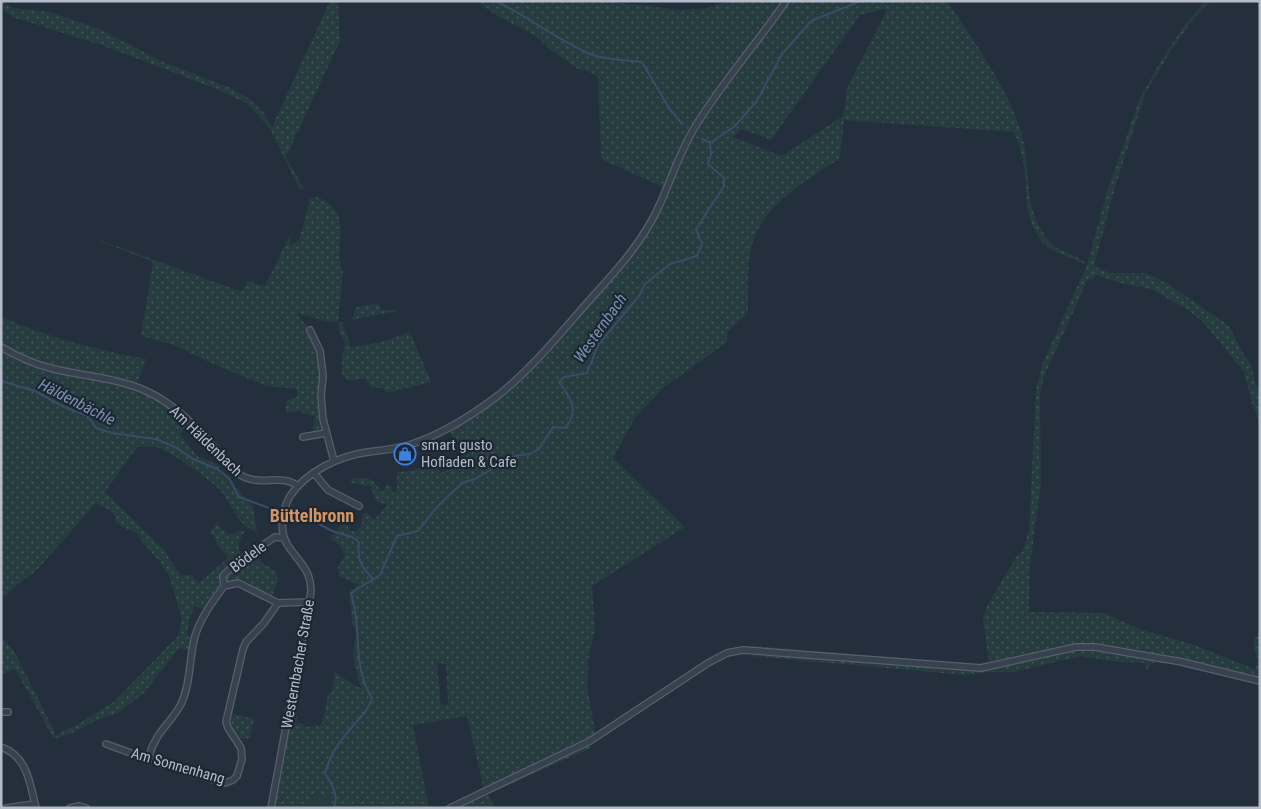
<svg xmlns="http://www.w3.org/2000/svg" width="1261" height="809" font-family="'Roboto Condensed',sans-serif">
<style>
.green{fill:url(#green-dots);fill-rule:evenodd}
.pitch{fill:#263c3f}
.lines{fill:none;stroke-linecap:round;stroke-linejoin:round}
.stream{stroke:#394c67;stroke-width:2}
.minor-casing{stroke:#565f6c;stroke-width:8}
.minor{stroke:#38414e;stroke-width:5.5}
.labels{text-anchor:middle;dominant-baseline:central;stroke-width:4.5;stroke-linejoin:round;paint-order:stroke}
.street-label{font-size:15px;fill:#b4bcc9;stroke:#1d2633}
.poi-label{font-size:15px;fill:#b4bcc9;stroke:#1d2633;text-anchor:start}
.water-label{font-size:16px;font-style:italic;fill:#7c92b1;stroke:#1d2633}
.quarter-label{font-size:18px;font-weight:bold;fill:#d59563;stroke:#1d2633}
</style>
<defs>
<pattern id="green-dots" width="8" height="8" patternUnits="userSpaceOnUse" patternTransform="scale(1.25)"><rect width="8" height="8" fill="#263c3f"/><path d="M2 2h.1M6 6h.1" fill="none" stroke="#435659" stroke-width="1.8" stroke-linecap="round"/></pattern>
</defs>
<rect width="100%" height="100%" fill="#242f3e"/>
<path class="green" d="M1,1l13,7 35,4 33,11 19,7 62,32 67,26 18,10 7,6 8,8 9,15 58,-126h8l2,40 -54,116 18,32 -4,1 -30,-61 -22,-25 -24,-12 -80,-31 -46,-17 -85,-27 -12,-8z
M477,1h128l75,9 27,-2 23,-7h219l1,4c26,40 56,80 71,126 10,33 2,75 23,103 3,5 8,11 13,14 11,6 21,7 30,17l20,-73 33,-94 25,-44 20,-29 20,-24h8l-6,4 -16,17 -21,30 -25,42 -29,90 -22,82 16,7h36l21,10 62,43 12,24 10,15 9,34v24l-7,-16 -9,-35 -41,-50 -16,-13 -36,-20 -31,-6 -24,-8 -3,5 -5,-1 -44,97 -4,19 1,87 -11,84 -1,46 75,1 35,16 55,16 61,24 3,-9 -4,-10v-14l4,1 2,-10v57l-92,-21h-17l-5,8 -1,-8 -25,-1 -40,-6 -65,16h-27l-24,3 -212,-19v-10l222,18 15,-2 -6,-43 4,-13 29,-49 7,-6 6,-22 7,-139 6,-25 45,-100c-11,-6 -25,-9 -36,-16 -27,-18 -24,-55 -27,-83 -1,-11 -6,-23 -10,-34l-170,-12 -4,38c-35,24 -83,49 -90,96 -3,19 -2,40 -2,59l-21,19v10l-64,46 -29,31 -21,39 72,69 -93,59 3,43 -7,31 -1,26 9,51 -6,4 1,7 -103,46 7,14h-45l34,-18 -17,-74 -54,9 16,83h-101l2,-11 -18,-3 -2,14h-36l17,-97 7,1 -2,11 7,1 1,3 18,-2 6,-31 4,-2 3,-20c9,5 16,13 26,16 -5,-19 -12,-34 -4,-53l-4,-10 -4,-33 10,-7 -20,-9 -1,-9 7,-12 -5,-10 -10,-6 11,-14h6l3,6h7l5,-8 1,-9 4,-2 7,8 13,-15 -11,-4 -6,-15 -19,-3 1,-4 15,-1 6,3 9,11 5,-8 5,4v5l5,-3v-18l14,-1 24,-8 6,10 23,-13 -15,-30 50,-36 23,-20 121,-138 22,-48 -64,-29 -3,-82 -8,-5 -12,-3 -27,-19 -15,-14 -40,-21zM883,9l4,1 -39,76 -5,30 -61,40 -49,-19 9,-8 29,11 89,-125zM437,663l9,1 2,40 -7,1z
M317,197c40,17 14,47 26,75l-5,50h4l9,25 30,-5 29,-10 21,50 -45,11 -3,-5 -13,-1 -4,-9 -16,3 -8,-5v-18l3,-16 -5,-8 -2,-12 -13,-1 -29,-8 14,17 10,21 1,45 5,37 -14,2 3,-18 -16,-6 -13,2v-12l11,-4v-8l-31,-3 -53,-22 -39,-19 -33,-9 12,-74 -73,-29 160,58 4,-2 3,-8 18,5 26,-53 -1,13 9,-6 10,-36v-5z
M379,303l2,7h20l-49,10 4,-13z
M1,317c47,20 95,33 145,42l-9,24h-12l18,6 47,33 -10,12 17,22 19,8 37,43 4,26c-23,-11 -22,-25 -37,-43 -7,-8 -49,-38 -60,-42 -6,-2 -16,-1 -23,-1l-32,45 59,58 11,18 6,7h10l8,8 30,-26 -10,-10 -8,-15 5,-9 11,11h7l6,-4 5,2c-8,8 -7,17 -3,26l12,-7 8,12 14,8 2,11 -8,18 -24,-15 -22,1 -16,25 -13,-5 -6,14 -2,16 7,3 -1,12 -14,-3 -35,45 -26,20 -21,7 -25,13 -18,6 -39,-70 -14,5v-24l2,-1 -2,-4v-8l13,14 40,79v6l26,-13 35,-22 63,-65 4,-17 -13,-43 -9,-14 -21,-24 -1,-4 -21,-10 -4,-12 -17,-9 -60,68 -18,13 -17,16z
M230,713l24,6 -4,19 -12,1c-6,-9 -9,-15 -8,-26z"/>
<path class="pitch" d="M312,794l18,2 -2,12h-18z"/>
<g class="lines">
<path class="stream" d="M495,1c34,15 62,40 98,54 15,5 34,5 49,7l27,46 13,16
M702,139l7,3
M1,381l34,10 29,16 24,9 8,12 16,5 44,6 21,9 16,11 24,10 12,9 10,19 30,11
M303,515l29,16 20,6 7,5c-2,18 1,23 13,36
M334,808c5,-13 -2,-24 -9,-34 5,-20 14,-32 27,-47 10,-12 15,-14 20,-29 -16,-25 -13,-53 -16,-81 -1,-8 -3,-16 -5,-24l29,-18 17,-39 21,-5 20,-25 24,-23 13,-4 39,-23 16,-2 9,-5 14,-22 12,1c15,-17 6,-30 -6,-46l5,-5 23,-4 11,-28 41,-49 6,-12 25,-20 27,-8 5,-12 -6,-15 28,-43v-8l-16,-14 3,-9 -1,-12 24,-16 23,-26 25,-47 29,-33 50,-20"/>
<g class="minor-casing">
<path id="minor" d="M310,330l10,21 3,25 -2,20 2,23 11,42
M1,347c17,10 35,18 53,22 29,7 62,9 90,21 38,16 66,53 93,83 23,16 42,-1 61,13
M303,437l23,-4
M314,473l14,17 31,16
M224,586l-1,-10 13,-13 39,-26 9,1
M1,712h7
M106,744l33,12h10l12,8 64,19 8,-3 4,-4 5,-17 -1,-11 -13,-20 -2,-6 17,-73 3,-7 18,-19 14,-20
M1,747c27,9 29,38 35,61
M149,756c7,-25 21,-31 32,-52 10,-21 8,-46 14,-68 5,-17 18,-35 29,-50l14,-3 40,20 31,-1
M6,808l29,-4
M70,808l9,-2 7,2
M271,808l40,-216c0,-24 -13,-30 -24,-48 -8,-14 -5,-34 3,-48 17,-25 49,-40 78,-44 14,-2 28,-3 41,-7 32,-10 65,-31 91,-51 33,-27 59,-59 87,-91 24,-27 49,-53 66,-85 16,-30 24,-62 42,-91 27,-45 62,-83 91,-126
M450,808l140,-67 118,-78 19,-10 16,-3 238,18 95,-21h19l87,15 78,19"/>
</g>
<use href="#minor" class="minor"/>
</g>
<defs>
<g id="shop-ring" transform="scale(1.125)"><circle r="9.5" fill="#1d2633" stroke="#3f7fe0" stroke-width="1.5"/><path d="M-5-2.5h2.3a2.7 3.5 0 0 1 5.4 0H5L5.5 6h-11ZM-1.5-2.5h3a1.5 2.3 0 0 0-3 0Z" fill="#3f7fe0"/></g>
</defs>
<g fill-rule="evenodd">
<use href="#shop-ring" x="405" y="454"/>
</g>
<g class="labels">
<g class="street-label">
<text transform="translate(206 441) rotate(44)">Am Häldenbach</text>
<text transform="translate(248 557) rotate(-37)">Bödele</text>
<text transform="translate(298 664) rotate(-80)">Westernbacher Straße</text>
<text transform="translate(178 766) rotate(16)">Am Sonnenhang</text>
</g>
<g class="poi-label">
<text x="421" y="445">smart gusto<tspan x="421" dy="17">Hofladen &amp; Cafe</tspan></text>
</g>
<g class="water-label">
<text transform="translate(600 328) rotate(-55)">Westernbach</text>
<text transform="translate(77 402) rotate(27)">Häldenbächle</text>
</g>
<g class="quarter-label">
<text x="312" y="515">Büttelbronn</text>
</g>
</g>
<rect width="1261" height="809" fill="none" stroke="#b4bcc9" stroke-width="5"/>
</svg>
